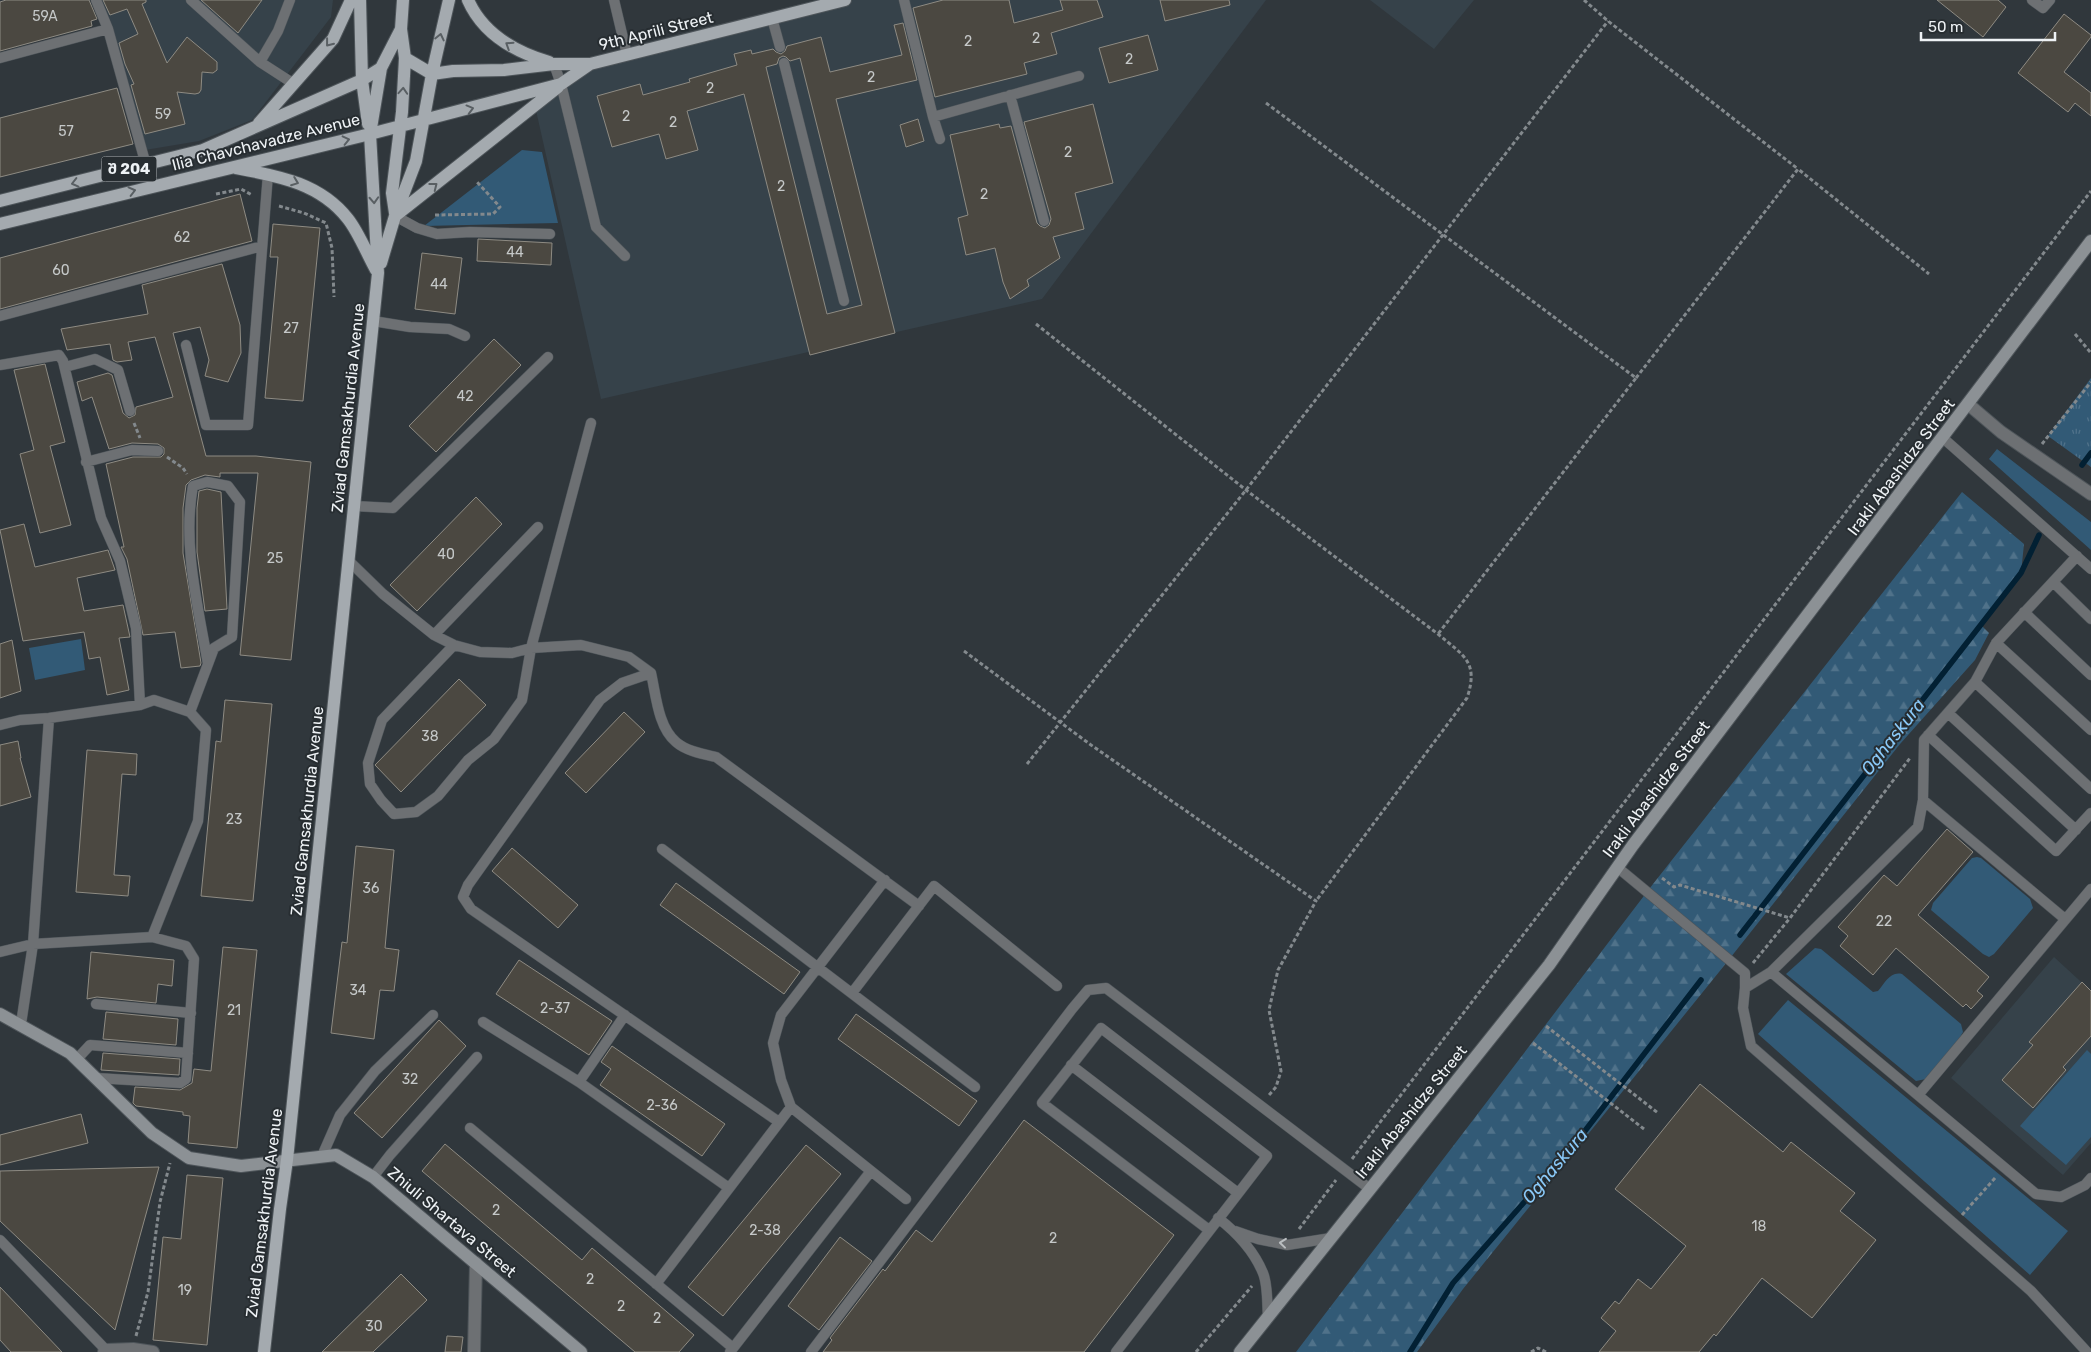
<svg xmlns="http://www.w3.org/2000/svg" width="2091" height="1352" font-family="Rubik,'Noto Sans Georgian',sans-serif">
<style>
.built{fill:#36424a}
.grass{fill:#325a76}
.forest{fill:url(#forest-firs)}
.park{fill:url(#park-tufts)}
.lines{fill:none;stroke-linecap:round;stroke-linejoin:round}
.stream{stroke:#022033;stroke-width:5.5}
.building{fill:#4b4841;stroke:#8e8b83;fill-rule:evenodd}
.lane-casing{stroke:#4e555a;stroke-width:11}
.street-casing{stroke:#4e555a;stroke-width:14}
.secondary-casing{stroke:#4e555a;stroke-width:14}
.primary-casing{stroke:#4e555a;stroke-width:14}
.path{stroke:#83898d;stroke-width:3;stroke-dasharray:4 2.5;stroke-linecap:butt}
.lane{stroke:#6d7073;stroke-width:10}
.street{stroke:#6d7073;stroke-width:12}
.secondary{stroke:#8c9195;stroke-width:12}
.primary{stroke:#a4aaaf;stroke-width:12}
.oneway{stroke:#595f63}
.oneway2{stroke:#babec1}
.labels{text-anchor:middle;dominant-baseline:central;stroke-width:4;stroke-linejoin:round;paint-order:stroke}
.number-label{font-size:14px;fill:#c5c8c8}
.shield{fill:#272d31;stroke:#b2b7ba;stroke-width:1}
.shield-label{font-size:15px;font-weight:bold;fill:#eef2f5}
.street-label{font-size:16px;fill:#eef2f5;stroke:#272d31}
.water-label{font-size:18px;font-style:italic;fill:#8ac9f8;stroke:#272d31}
</style>
<defs>
<pattern id="forest-firs" width="22" height="20" patternUnits="userSpaceOnUse" patternTransform="scale(1.25)"><rect width="22" height="20" fill="#325a76"/><path d="M5 1l3.5 6h-7zM16 11l3.5 6h-7z" fill="#50728a"/></pattern>
<pattern id="park-tufts" width="24" height="20" patternUnits="userSpaceOnUse" patternTransform="scale(1.25)"><rect width="24" height="20" fill="#325a76"/><path d="M3 7l-1-3M5 7V3M7 7l1-3M15 17l-1-3M17 17v-4M19 17l1-3" fill="none" stroke="#50728a"/></pattern>
</defs>
<rect width="100%" height="100%" fill="#30373c"/>
<path class="built" d="M97,0h236l-2,17 -79,103 -53,21 -60,10z
M845,0h421l-224,299 -441,100 -66,-293 55,-42z
M1370,0h104l-40,49z
M2054,957l37,34v152l-28,32 -112,-97z"/>
<path class="grass" d="M522,150l20,2 16,71 -134,3z
M1997,449l94,73v28l-102,-91z
M81,639l4,31 -50,10 -6,-32z
M1977,857l4,1 49,41 3,9 -39,46 -5,3 -6,-3 -52,-44 2,-7 39,-45z
M1815,948l6,1 52,43 5,-1c7,-8 12,-20 24,-17l59,50 2,8 -4,7 -33,40 -10,2 -130,-107z
M1788,1000l280,231 -38,44 -272,-241z
M2087,1050l4,4v83l-25,28 -46,-39z"/>
<path class="forest" d="M1962,492l62,52 -3,29 -40,52 8,8 -14,27 -75,84 -181,228 -256,317 -46,63h-121l357,-468z"/>
<path class="park" d="M2091,378v89l-43,-31z"/>
<g class="lines">
<path class="stream" d="M2082,465l9,-12
M1740,935l281,-362 18,-38
M1410,1352l43,-69 118,-134 130,-169"/>
</g>
<path class="building" d="M6,0h83l8,19 -6,2 1,5 -92,25v-49z
M103,0h43v2l-4,2 25,59 20,-26 30,25v8l-4,3 -11,-1 -1,18 -2,3 -4,1 -18,-2 8,32 -40,10 -14,-49 3,-1 -9,-20 -6,-21 19,-9 -11,-25 -17,6z
M201,0h61l-24,33z
M943,0h66l5,23 49,-13 -3,-10h37l6,17 -52,16 6,21 -33,9 3,11 -92,23 -22,-89z
M1160,0h69l1,5 -65,16z
M1937,0h61l8,7 -23,30z
M2064,14l27,21v2l-27,35 27,21v23l-16,-13 -7,9 -50,-39z
M903,23l14,57 -81,19 59,234 -85,22 -66,-261 -57,17 11,39 -32,9 -7,-25 -47,13 -15,-51 43,-12 3,11 47,-13 -1,-3 48,-14 -3,-11 17,-4 1,4 21,-5 3,3 5,2 4,-3 2,-5 34,-9 9,35 72,-17 -8,-30zM783,56l3,1 4,4 10,-3 62,247 -35,9 -61,-247 11,-3 2,-6z
M1148,35l10,35 -49,13 -10,-35z
M117,88l16,56 -133,33v-59z
M1093,104l20,79 -38,10 9,36 -31,8 7,21 -33,22 2,6 -19,13 -7,-17 -8,-34 -29,7 -8,-37 10,-3 -18,-80 49,-11 1,4 11,-2 26,97 3,3 5,2 4,-3 2,-6 -27,-97z
M918,119l6,22 -18,6 -6,-22z
M240,194l12,47 -252,68v-51z
M273,224l47,4 -17,173 -38,-3 13,-141h-8z
M478,239l74,4 -1,22 -74,-4z
M422,253l40,5 -7,56 -40,-5z
M222,264l18,61 1,28 -13,29 -23,-6 4,-16 -9,-33 -27,6 33,123h50l55,6 -20,198 -51,-5 18,-182h-38v4l-15,-2 -14,5 -5,5 -3,23v45l18,110 -1,3 -19,2 -6,-36 -32,3 -16,-76 -6,-12h3l-18,-83 27,-7h28l3,-3v-6l-6,-4 -26,-1 -23,6 -17,-52 -10,4 -5,-19 31,-9 4,2 11,38 6,5 6,-3 1,-8 37,-10 -18,-60 -27,5 4,18 -15,2 -4,-2 -3,-16 -43,6 -6,-21 87,-15 -6,-29z
M494,339l27,26 -85,87 -27,-26z
M45,364l20,78 -15,4 21,79 -31,8 -20,-79 14,-4 -20,-80z
M207,489l14,3 6,117 -22,2 -2,-15 -6,-44v-44l2,-17z
M476,497l26,27 -85,87 -27,-26z
M24,524l11,43 73,-17 7,20 -38,8 7,33 39,-6 7,32 -11,1 10,52 -22,5 -7,-38 -11,2 -5,-27 -61,9 -23,-111z
M12,640l9,51 -21,7v-54z
M459,679l27,26 -85,87 -26,-27z
M225,700l47,4 -19,197 -52,-5 15,-155 5,1z
M624,712l21,20 -59,61 -21,-20z
M18,741l3,17h-1l11,39 -31,9v-61z
M87,750l50,4 -1,21 -14,-1 -8,101 16,1 -2,20 -52,-4z
M1947,829l26,23 -55,63 71,62 -12,14 6,5 -12,13 -5,-5 -3,3 -67,-59 -23,27 -33,-29 8,-10 -10,-9 46,-52 13,11z
M356,846l38,4 -9,98 14,2 -5,41 -14,-1 -6,49 -43,-6 11,-91 5,1z
M512,848l66,57 -20,23 -66,-57z
M676,883l124,89 -16,22 -124,-89z
M223,947l34,3 -20,198 -49,-5 2,-27 -7,-1v-3l-47,-6 -3,-3 2,-16 45,3 12,-7 2,-14 17,2z
M91,952l83,8 -2,26 -14,-2 -2,19 -59,-6 -10,2z
M519,960l93,61 -23,34 -93,-61z
M2082,982l9,9v45l-28,31 3,3 -33,38 -31,-28 31,-35 -4,-3z
M106,1012l72,7 -2,26 -73,-6z
M856,1014l121,87 -18,25 -121,-87z
M439,1020l27,26 -84,92 -28,-25z
M612,1046l113,78 -23,32 -102,-71 11,-16 -10,-7z
M103,1053l77,6 -1,16 -78,-5z
M1700,1084l83,68 8,-10 64,51 -15,18 36,29 -64,78 -50,-40 -46,58 -2,-2 -15,18h-100l17,-21 -15,-13 14,-17 4,3 19,-25 13,10 35,-43 -71,-57z
M81,1114l7,29 -88,22v-30z
M1024,1120l150,115 -90,117h-261l9,-12 -2,-2 53,-69 2,2 31,-41 16,12z
M445,1144l137,116 10,-12 102,87 -15,17h-44l-213,-181z
M806,1145l35,29 -118,142 -35,-29z
M159,1167l-21,76 -23,87 -115,-109v-50z
M187,1175l36,3 -16,167 -54,-5 10,-103 18,2z
M840,1237l32,24 -53,69 -31,-24z
M401,1274l26,26 -54,52h-51z
M0,1287l62,65h-51l-11,-12z
M447,1336l16,1 -2,15h-16z"/>
<g class="lines">
<g class="lane-casing">
<path id="lane" d="M96,0l12,29
M191,0l69,62 34,22
M614,0l13,55
M904,0l29,117 7,22
M2032,0l11,8 7,-8
M772,18l8,29
M0,58l108,-29 38,136
M260,62l18,-31 12,-31
M784,63l60,238
M554,64l7,20 35,143 29,29
M1010,95l34,126
M933,117l146,-41
M395,216l22,12 20,6 33,-2 80,2
M0,316l262,-70
M373,321l37,6 39,2 16,7
M186,345l20,80h42l20,-251
M0,365l59,-10 4,6 38,157 19,43 16,67 4,77
M65,367l30,-8 23,11 12,41
M1943,438l148,131
M86,462l46,-12 26,1
M354,506l39,2 155,-151
M2077,556l-81,87 -21,39 -51,58 -1,60 -5,27 -147,145 -26,16 -2,20 8,38 280,245 56,61
M349,561l34,33 51,41 20,10 26,7 32,1 19,-5 50,-3 48,12 22,16c5,22 7,54 25,69 10,9 27,12 40,15l203,149
M2053,582l38,37
M2024,612l67,63
M434,635l104,-108
M1996,643l95,87
M454,645l-72,75 -14,43 2,21 11,16 13,14 22,-2 22,-16 30,-36 26,-21 28,-39 9,-52 60,-225
M651,673l-29,10 -22,17 -132,185 -5,12 8,12 308,213
M1975,682l116,107
M190,712l24,-64 18,-11 8,-135 -12,-16 -21,-4 -14,4c-11,58 5,120 15,178
M1948,713l128,117
M0,725l20,-5 29,-2 91,-13 14,-5 36,12 16,18 -8,91 -46,116
M1928,735l128,116 35,-38
M1923,800l142,119
M662,849l313,238
M1617,867l128,106v15
M0,952l33,-8 119,-7 34,9 8,13 -8,120 -6,4 -84,-5
M1771,972l265,222 25,3 24,-12 6,-7
M852,993l82,-107 123,100
M96,1004l95,9
M483,1022l96,60 150,106
M21,1024l12,-80 16,-226
M77,1059l13,-14 98,8
M1071,1065l167,128
M579,1082l46,-67
M1919,1094l172,-205
M791,1107l115,92
M470,1128l263,220
M322,1156l18,-41 35,-44 58,-56
M373,1177l17,-22 87,-98
M1218,1218c18,14 36,33 45,55 5,12 4,31 5,44
M1235,1231l23,8 29,6 44,-7
M0,1240l106,110
M656,1284l135,-177 -10,-27 -8,-37 8,-28 104,-135
M730,1352l141,-181
M811,1352l261,-343 16,-19 18,-2 264,201
M1116,1352l151,-196 -166,-128 -59,75 167,127"/>
</g>
<g class="street-casing">
<path id="street" d="M1968,404l33,28 90,62
M104,1352l2,-2 27,-1 20,3
M474,1352l2,-89"/>
</g>
<g class="secondary-casing">
<path id="secondary" d="M0,1014l70,39 82,80 37,25 52,8 95,-11 37,22 208,175
M1240,1352l309,-387 84,-120 458,-604"/>
</g>
<g class="primary-casing">
<path id="primary" d="M360,0l2,80 6,44
M468,0c15,34 47,52 81,62
M405,58l27,16 21,-3 51,-1 50,-6h36l255,-64
M259,123l74,-84 18,-39
M236,168c42,8 84,15 112,51 11,14 19,35 28,51
M0,201l203,-51 159,-70 19,-12
M395,213l-3,-20 10,-81 3,-54 -4,-29 2,-29
M395,216l163,-129
M0,224l370,-90 191,-50 29,-20
M381,263l14,-47 21,-55 16,-87 17,-74
M264,1352l16,-143 7,-49 91,-887 -8,-139 11,-66 20,-39"/>
</g>
<path class="path" d="M1584,0l24,21 190,148
M1266,103l370,275 -198,256
M216,194l25,-5 11,6
M279,206l25,7 22,10 6,25 2,49
M435,215l58,-1 7,-7 -23,-25
M1036,324l210,166 192,144c26,22 41,28 29,64l-151,203
M2075,334l16,19
M1636,378l162,-209 131,105
M134,423l6,15
M2042,444l49,-62
M167,457l16,11 4,6
M964,651l127,94 225,156 -38,69 -9,40 12,61 -5,16 -7,8
M1027,764l219,-274 362,-469
M1662,878l12,9 6,-2 110,33
M1753,963l37,-45 120,-160
M1546,1026l112,87
M1533,1043l111,86
M1352,1159l739,-968
M1962,1215l34,-38
M1299,1229l37,-49
M136,1336l12,-44 12,-90 10,-39
M1196,1352l56,-66
M1531,1352l7,-4 8,4"/>
<use href="#lane" class="lane"/>
<use href="#street" class="street"/>
<use href="#secondary" class="secondary"/>
<use href="#primary" class="primary"/>
</g>
<defs><path id="oneway-chevron" d="M-2-3.5L2.5 0L-2 3.5" fill="none" stroke-width="1.6" stroke-linecap="round" stroke-linejoin="round" transform="scale(1.25)"/></defs>
<g class="oneway">
<use href="#oneway-chevron" transform="translate(440 37) rotate(-77)"/>
<use href="#oneway-chevron" transform="translate(329 43) rotate(128)"/>
<use href="#oneway-chevron" transform="translate(509 45) rotate(-147)"/>
<use href="#oneway-chevron" transform="translate(403 91) rotate(-86)"/>
<use href="#oneway-chevron" transform="translate(470 109) rotate(-15)"/>
<use href="#oneway-chevron" transform="translate(346 140) rotate(-13)"/>
<use href="#oneway-chevron" transform="translate(295 182) rotate(21)"/>
<use href="#oneway-chevron" transform="translate(75 183) rotate(166)"/>
<use href="#oneway-chevron" transform="translate(434 186) rotate(-38)"/>
<use href="#oneway-chevron" transform="translate(132 191) rotate(-14)"/>
<use href="#oneway-chevron" transform="translate(374 200) rotate(87)"/>
</g>
<use class="oneway2" href="#oneway-chevron" transform="translate(1283 1243) rotate(-174)"/>
<g class="labels">
<g class="number-label">
<text x="45" y="16">59A</text>
<text x="1036" y="38">2</text>
<text x="968" y="41">2</text>
<text x="1129" y="59">2</text>
<text x="871" y="77">2</text>
<text x="710" y="88">2</text>
<text x="163" y="114">59</text>
<text x="626" y="116">2</text>
<text x="673" y="122">2</text>
<text x="66" y="131">57</text>
<text x="1068" y="152">2</text>
<text x="781" y="186">2</text>
<text x="984" y="194">2</text>
<text x="182" y="237">62</text>
<text x="515" y="252">44</text>
<text x="61" y="270">60</text>
<text x="439" y="284">44</text>
<text x="291" y="328">27</text>
<text x="465" y="396">42</text>
<text x="446" y="554">40</text>
<text x="275" y="558">25</text>
<text x="430" y="736">38</text>
<text x="234" y="819">23</text>
<text x="371" y="888">36</text>
<text x="1884" y="921">22</text>
<text x="358" y="990">34</text>
<text x="555" y="1008">2-37</text>
<text x="234" y="1010">21</text>
<text x="410" y="1079">32</text>
<text x="662" y="1105">2-36</text>
<text x="496" y="1210">2</text>
<text x="1759" y="1226">18</text>
<text x="765" y="1230">2-38</text>
<text x="1053" y="1238">2</text>
<text x="590" y="1279">2</text>
<text x="185" y="1290">19</text>
<text x="621" y="1306">2</text>
<text x="657" y="1318">2</text>
<text x="374" y="1326">30</text>
</g>
<rect class="shield" x="101.5" y="156.5" width="55" height="25" rx="4"/>
<g class="shield-label">
<text x="129" y="169">შ 204</text>
</g>
<g class="street-label">
<text transform="translate(656 31) rotate(-14)">9th Aprili Street</text>
<text transform="translate(266 142) rotate(-14)">Ilia Chavchavadze Avenue</text>
<text transform="translate(348 408) rotate(-84)">Zviad Gamsakhurdia Avenue</text>
<text transform="translate(1901 467) rotate(-53)">Irakli Abashidze Street</text>
<text transform="translate(1656 789) rotate(-53)">Irakli Abashidze Street</text>
<text transform="translate(307 811) rotate(-84)">Zviad Gamsakhurdia Avenue</text>
<text transform="translate(1411 1112) rotate(-51)">Irakli Abashidze Street</text>
<text transform="translate(264 1213) rotate(-83)">Zviad Gamsakhurdia Avenue</text>
<text transform="translate(452 1222) rotate(40)">Zhiuli Shartava Street</text>
</g>
<g class="water-label">
<text transform="translate(1893 737) rotate(-52)">Oghaskura</text>
<text transform="translate(1555 1166) rotate(-50)">Oghaskura</text>
</g>
</g>
<path d="M1921 32v8h134v-8" fill="none" stroke="#eef2f5" stroke-width="2.5"/>
<text x="1928" y="32" font-size="15" fill="#eef2f5" stroke="#272d31" stroke-width="4" paint-order="stroke">50 m</text>
</svg>
